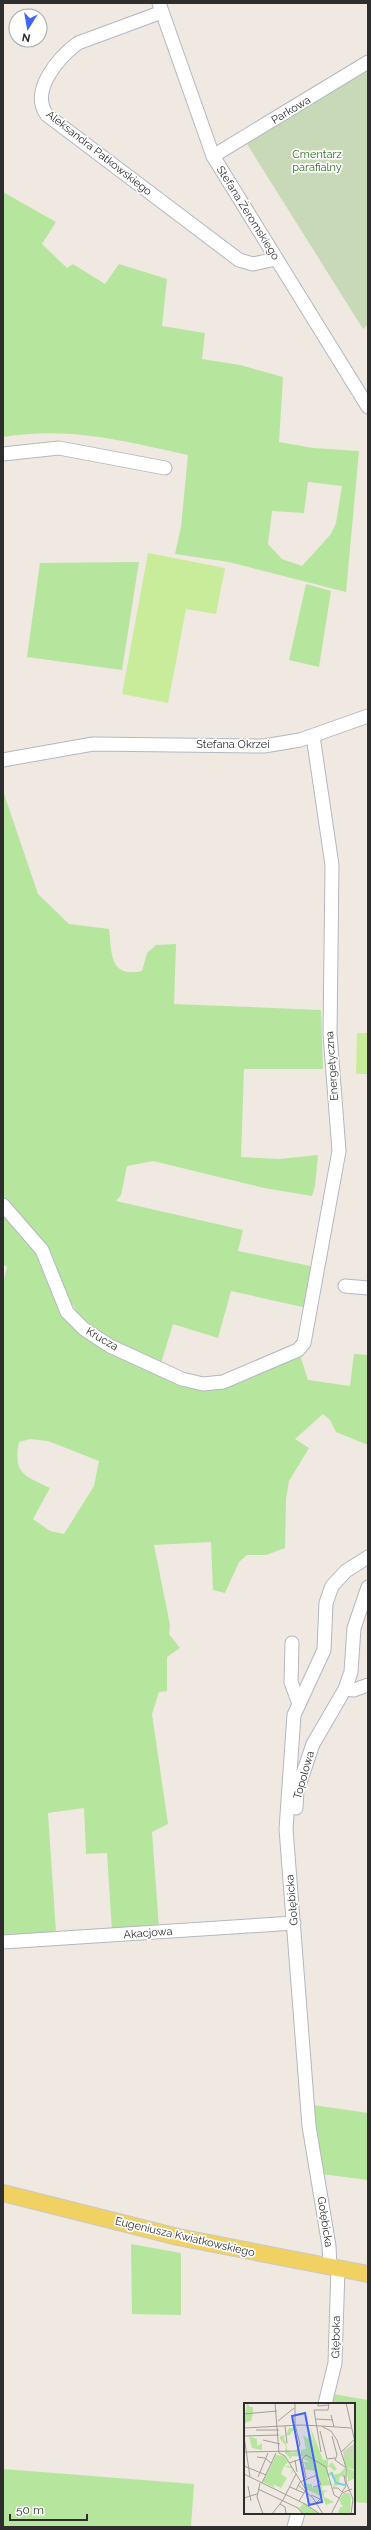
<svg xmlns="http://www.w3.org/2000/svg" width="371" height="2530" font-family="Raleway,sans-serif">
<style>
.green{fill:#b6e59e;fill-rule:evenodd}
.cemetery{fill:#c8d9b8}
.pitch{fill:#c9ec9a}
.lines{fill:none;stroke-linecap:round;stroke-linejoin:round}
.minor-casing{stroke:#b4b7c1;stroke-width:15}
.major-casing{stroke:#c9c9c9;stroke-width:18}
.minor{stroke:#fff;stroke-width:13}
.major{stroke:#f2d163;stroke-width:16}
.labels{text-anchor:middle;dominant-baseline:central;stroke-width:3.5;stroke-linejoin:round;paint-order:stroke}
.street-label{font-size:11px;fill:#2e2e2e;stroke:#fff}
.park-label{font-size:11px;fill:#2c6e1b;stroke:#fff}
.inset-river{fill:none;stroke:#75cff0;stroke-width:2}
.inset-road{fill:none;stroke:#a29e99;stroke-width:1}
.view{fill:#4264fb;fill-opacity:0.15;stroke:#4264fb;stroke-width:2}
.inset-edge{fill:none;stroke:#2e2e2e;stroke-width:2}
</style>
<rect width="100%" height="100%" fill="#efe9e1"/>
<path class="green" d="M3,192l53,30 -14,22 25,24 6,-4 32,20 14,-20 48,15 -5,47 43,7 -3,26 38,6 43,12 -4,65 34,6 46,3 -13,141 -117,-30 -54,-8 6,-27 7,-72c-64,-14 -118,-29 -185,-18zM308,482l34,4 -6,37 -5,11 -29,32 -20,-7 -14,-15 4,-33 32,2z
M139,562l-17,108 -95,-13 13,-94z
M306,584l25,7 -12,76 -30,-7z
M3,791l35,103 31,30 40,5c3,24 0,49 33,42l5,-18 9,-8 20,-1 -2,60 147,6 2,59h-79l-3,88 39,2 38,-4 -3,31 -3,10 -48,-8 -111,-27 -26,5 -6,29 -5,6 127,29 -5,21 77,16 -8,41 -76,-17 -13,47 -45,-14 -12,39 -48,-20 -34,-28 -76,-115z
M3,1209l36,41 35,76 134,63h13l79,-34 8,25 42,6 4,-32 14,1v90l-32,-13 -6,-12 -7,-6 -28,25 14,9 -20,33 -3,18 -1,49 -19,7h-19l-8,7 -14,31 -12,-3 -2,-48 -57,3 16,80 -1,9 11,14 -13,9v34l-8,1 -7,22 16,110 -16,8 7,96 -47,3 -5,-78 -21,1 -2,-46 -36,5 8,120 -53,4v-653l4,-17 -4,-3zM30,1439l18,2 51,20 -5,25 -30,48 -14,-3 -17,-12 17,-31c-26,-13 -37,-14 -31,-46z
M313,2105l55,8v67l-47,-6z
M131,2244l50,9v62l-49,-1z
M333,2394l35,6v103l-14,-1v-98h-23z
M3,2469l191,15 -3,43h-188z"/>
<path class="cemetery" d="M368,70v255l-5,4 -116,-185z"/>
<path class="pitch" d="M148,553l77,15 -9,46 -30,-5 -18,94 -46,-9z
M357,1033h11v41h-12z"/>
<g class="lines">
<g class="minor-casing">
<path id="minor" d="M159,3l54,153 155,251
M162,12l-84,31c-19,14 -49,48 -31,72l192,145 14,4 23,-5
M213,156l155,-94
M3,454l56,-6 106,20
M3,760l90,-16 171,2 36,-6 68,-24
M3,1205l39,45 25,62 17,17 26,17 72,33 21,5 20,-2 75,-32 6,-7 35,-192 -9,-117 2,-169 -19,-129
M345,1286l23,2
M292,1643l-1,39 8,22
M345,1689l9,1 14,-5
M296,1808l1,-17 16,-47 32,-55 6,-17 3,-44 14,-41
M3,1942l291,-19
M330,2267l-1,-21 -20,-120 -23,-297 8,-114 30,-65 2,-47 6,-17 14,-15 22,-14
M325,2404l10,-41 3,-95
M294,2527l4,-14"/>
</g>
<g class="major-casing">
<path id="major" d="M3,2193l175,44 190,37"/>
</g>
<use href="#minor" class="minor"/>
<use href="#major" class="major"/>
</g>
<g class="labels">
<g class="street-label">
<text transform="translate(291 110) rotate(-31)">Parkowa</text>
<text transform="translate(99 153) rotate(38)">Aleksandra Patkowskiego</text>
<text transform="translate(248 213) rotate(58)">Stefana Żeromskiego</text>
<text x="233" y="744">Stefana Okrzei</text>
<text transform="translate(332 1066) rotate(-94)">Energetyczna</text>
<text transform="translate(102 1339) rotate(30)">Krucza</text>
<text transform="translate(304 1775) rotate(-74)">Topolowa</text>
<text transform="translate(292 1900) rotate(-95)">Gołębicka</text>
<text transform="translate(148 1933) rotate(-4)">Akacjowa</text>
<text transform="translate(325 2222) rotate(81)">Gołębicka</text>
<text transform="translate(185 2237) rotate(13)">Eugeniusza Kwiatkowskiego</text>
<text transform="translate(336 2337) rotate(-89)">Głęboka</text>
</g>
<g class="park-label">
<text x="317" y="154">Cmentarz<tspan x="317" dy="13">parafialny</tspan></text>
</g>
</g>
<g transform="translate(244 2403)">
<rect width="111" height="111" fill="#efe9e1"/>
<path d="M3,0l3,4h3v6l-2,8 -5,1 -2,5zM66,23l13,34h5v6l4,-4 5,7 -3,2 -5,-5 -2,2 1,5 5,-1 1,3 6,-2 4,-4v-3l1,4 -1,7 -4,-1 -1,5 1,3h5v2l-7,-1 -5,2 2,-6 -3,-7 -5,4 5,7 -10,1v4l7,1 -5,1v5l10,5 -8,3 1,3 -4,-11 -17,-8v-8l1,3h5v4l10,-2 -7,-15 -11,-2 2,-3 -3,-4h7l-8,-4 5,-1 -15,-1 -1,3 -6,-6 1,-7 -6,-7v-3l6,-1 3,-7h7l1,2 -5,1 -2,4 -6,1 1,7 1,-4 1,12 6,2 5,-2 3,4v-5l5,-1 -3,-14 5,4 1,-11 6,21zM5,33l8,3v7l5,-3v7l-10,-2zM32,52l8,1 4,6 -4,4h7l3,4 -5,7 4,-8 -9,-3 -3,8 6,4 -6,10 -8,-4 2,4 -12,-6zM106,52l1,5 4,-2v12l-8,-3 8,5v6l-8,4 3,-7 -2,4 -5,-22zM100,90h5l2,5 -1,16h-12l2,-7h3l-4,-7zM60,100l15,11h-16l-4,-6z" fill="#b6e59e"/>
<path d="M111,40v15l-4,2 -1,-5 -6,5 -1,-9z" fill="#c8d9b8"/>
<path class="inset-river" d="M87,69l5,11 9,2"/>
<path class="inset-road" d="M31,0l4,50M74,0v3l10,-1M102,0l9,39M0,11l33,-3M87,12l3,12M72,16l17,1M34,18l16,-13M51,22v-22M41,23l2,17M78,23l29,2M0,25l57,-3 20,1 10,5 6,9 9,27v15l7,17 -2,15M12,27h23M76,28l7,28 8,-1M0,33l6,41M0,33l35,-1M88,33l5,19 -2,5 10,7M19,37l17,4M0,49l53,-1 3,-7 -5,-19M77,49l-7,-42h14l1,-7M97,49l14,-13M35,50l6,3 21,34M13,54l8,1 6,5M51,57l2,12M45,60l12,-4M0,63l22,9M0,71l61,30 15,10M14,74l10,-24M62,75l-4,-19 4,-4 20,12 8,28 5,3M16,80l-3,14 6,17M18,80l14,-30M54,82l15,13 10,16M4,83l3,15M46,84l14,6M89,85h5l4,4 4,-6 -2,-11M14,86l40,19 5,6M52,87l4,-8 17,-7 4,10 -8,2M67,92l9,4 -4,4M0,95l13,-4M55,98l7,-11M36,101l5,3 1,7M28,111l11,-14 13,-26M87,111l11,-21 10,-4"/>
<path class="view" d="M61,10l17,89 -13,3 -17,-89z"/>
<rect width="111" height="111" class="inset-edge"/>
</g>
<rect width="371" height="2530" fill="none" stroke="#2e2e2e" stroke-width="8"/>
<g transform="translate(28 28) rotate(191)"><circle r="19" fill="#ffffff" stroke="#ababab"/>
<path d="M0-3L7 15L0 10L-7 15Z" fill="#4264fb"/>
<text y="-6" font-size="11" font-weight="bold" text-anchor="middle" fill="#2e2e2e">N</text>
</g>
<path d="M10 2514v6h77v-6" fill="none" stroke="#2e2e2e" stroke-width="2"/>
<text x="16" y="2514" font-size="12" fill="#2e2e2e" stroke="#ffffff" stroke-width="3" paint-order="stroke">50 m</text>
</svg>
